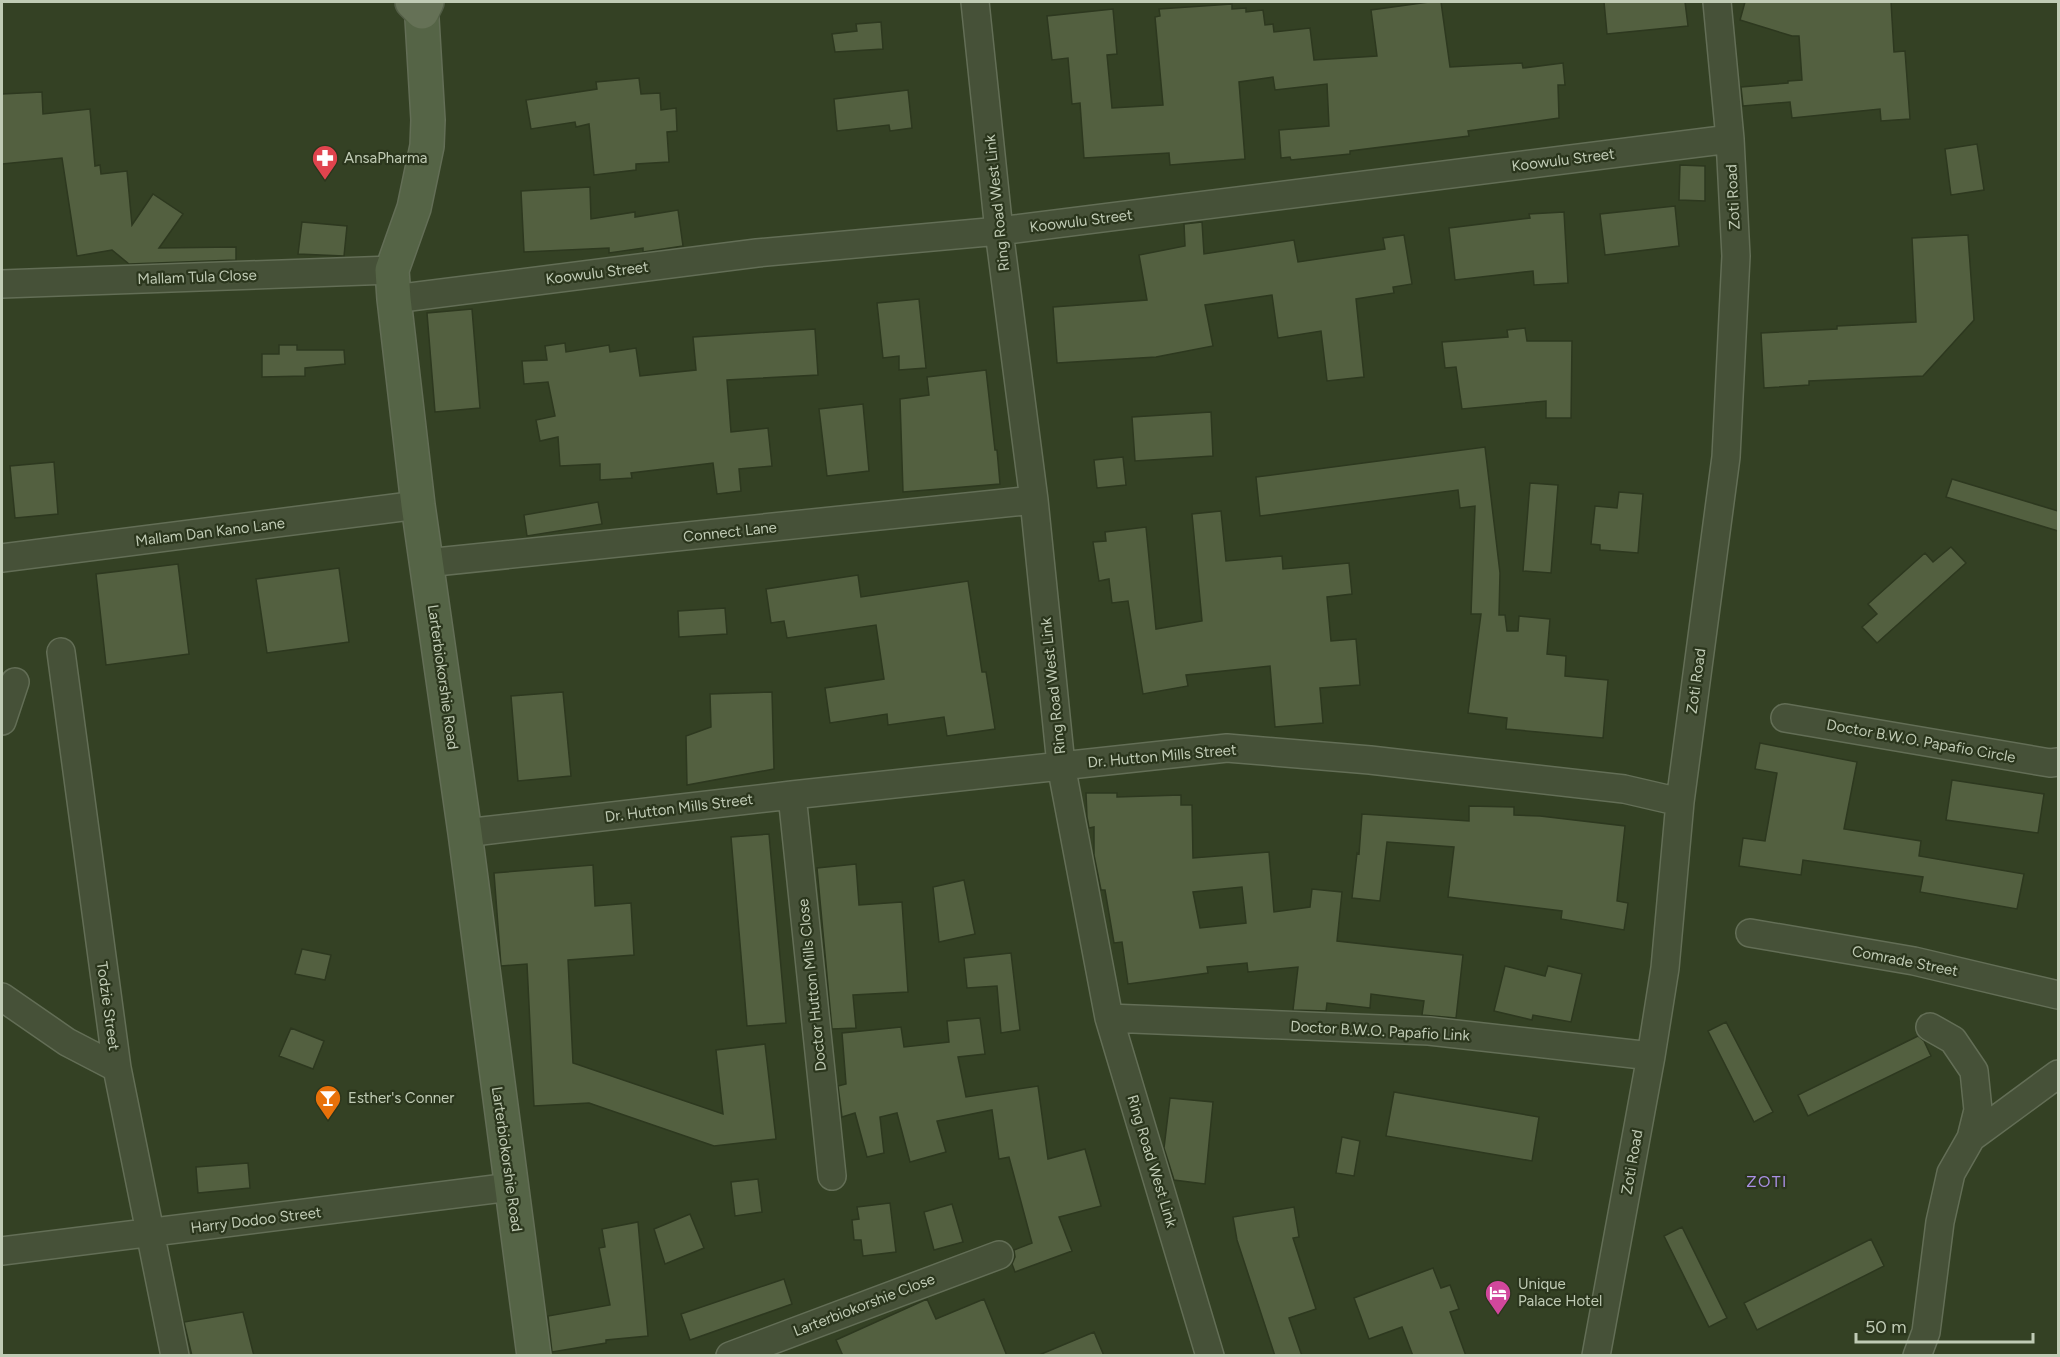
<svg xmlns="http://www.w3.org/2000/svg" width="2060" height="1357" font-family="Figtree,sans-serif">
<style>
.building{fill:#536040;stroke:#2d381f;stroke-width:1.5;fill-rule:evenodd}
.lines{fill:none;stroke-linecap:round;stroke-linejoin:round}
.street-casing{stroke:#636e56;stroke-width:30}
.secondary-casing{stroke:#636e56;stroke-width:36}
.primary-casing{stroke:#525d45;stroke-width:36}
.street{stroke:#465138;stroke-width:27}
.secondary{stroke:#556446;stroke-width:33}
.primary{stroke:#657156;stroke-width:33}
.labels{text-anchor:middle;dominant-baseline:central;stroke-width:4.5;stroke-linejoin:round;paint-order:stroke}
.poi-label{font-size:15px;fill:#c0cbb5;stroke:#2b361d;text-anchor:start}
.street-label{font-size:15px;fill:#c0cbb5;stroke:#2b361d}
.neighbourhood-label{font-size:16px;letter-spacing:1.5px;fill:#aa90e5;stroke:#2b361d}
</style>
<rect width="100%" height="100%" fill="#344124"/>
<path class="building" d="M1429,2h12l9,65 72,-4 1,5 40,-5 2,22h-7l1,33 -91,13 1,5 -119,15v3l-59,6 -1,-3 -9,1 -2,-28 50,-4 -2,-42 -52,6 -2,-13 -34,5 6,77 -75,6 -1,-12 -85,5 -4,-55 -8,1 -4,-46 -16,2 -5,-44 66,-7 4,45 -10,1 5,53 51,-3 -8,-88 5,-1 -1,-7 73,-5v5l14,-1v4l17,-2 2,15 8,-1 1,8 36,-4 4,32 63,-4 -6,-46z
M1604,2h81l3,24 -81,8z
M1745,2h146l3,50 11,-1 5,68 -29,2 -1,-12 -88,9 -2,-16 -47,4 -2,-19 47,-4v-2l14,-1 -3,-44h-7l-52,-16z
M881,22l2,27 -48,3 -3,-18 25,-3 -1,-7z
M639,78l2,16 19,-1 1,17 15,-2 1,23 -10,1 2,30 -33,2v6l-42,5 -5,-51 -13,3 -1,-5 -44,7 -5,-29 71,-11 -1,-7z
M908,90l4,38 -22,3 -1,-6 -52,6 -3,-32z
M42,92l1,22 47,-5 5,57 5,-1 1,9 26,-3 5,54 21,-31 30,20 -24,34 77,-1v13l-107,4 -17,-14 -35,6 -15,-98 -60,6v-70z
M1977,144l7,46 -33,5 -6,-46z
M1680,165l25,1v35l-26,-1z
M590,187l1,32 44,-7v5l43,-7 5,36 -40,6v-4l-34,5v-5l-85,4 -3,-61z
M1675,206l4,40 -74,9 -5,-41z
M1564,212l4,71 -34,2 -1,-14 -78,9 -6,-52 81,-10 -1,-4z
M302,222l45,4 -3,30 -46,-2z
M1202,222l2,32 90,-14 4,22 87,-13 -2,-11 21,-3 8,49 -19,3 1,6 -38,6 8,78 -37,4 -6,-50 -43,7 -6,-43 -67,10 8,41 -57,11 -99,6 -4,-56 94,-7 -8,-45 46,-9 -1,-22z
M1968,235l6,85 -51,56 -114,5v4l-45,3 -3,-55 76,-4v-3l79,-4 -4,-84z
M919,299l7,69 -27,2v-14l-16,2 -6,-55z
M472,309l8,99 -45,4 -8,-99z
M1525,328l2,13h45l-1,77h-25v-17l-84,8 -6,-42 -11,1 -3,-26 66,-5 -1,-7z
M815,329l3,46 -91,5 4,52 37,-4 4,38 -33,3 2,22 -24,3 -4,-31 -82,10 1,5 -32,2v-16l-40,2 -2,-29 -18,4 -4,-21 19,-4 -7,-34 -24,2 -2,-23 25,-1 -2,-14 20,-3 1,9 43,-7 1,7 26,-4 4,28 56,-6 -3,-33z
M279,345h18v5h47l1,14 -40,4v8l-43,1v-23h17z
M986,370l9,80h2l3,34 -97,8 -3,-93 29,-4 -2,-18z
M863,404l6,67 -42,5 -8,-67z
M1211,412l2,44 -78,5 -3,-44z
M1485,447l15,126 -1,42h6l2,16h11l1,-15 31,3 -3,35 19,2 -1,20 43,4 -5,58 -97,-9 1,-11 -39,-5 13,-99h-10l4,-108 -15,2 -2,-18 -198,26 -4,-39z
M1123,457l3,28 -29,3 -3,-28z
M54,462l4,52 -43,4 -5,-52z
M1952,479l106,32v20l-112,-34z
M1530,483l28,2 -7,88 -28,-2z
M1619,492l24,2 -5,59 -38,-3v-5l-9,-1 4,-38 22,2z
M598,502l4,22 -75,12 -3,-21z
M1221,511l5,50 56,-5 1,13 66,-6 3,31 -25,3 4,44 25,-2 4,46 -40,3 3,35 -48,4 -5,-61 -84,9 2,11 -45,8 -15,-93 -16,2 -3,-24 -10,2 -6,-39 13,-1 -1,-9 41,-5 10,102 46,-8 -10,-107z
M1951,547l15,16 -89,80 -15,-16 15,-13 -9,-10 57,-51 8,9z
M178,564l11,90 -83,11 -10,-91z
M339,568l10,74 -82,11 -11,-74z
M858,575l3,22 107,-16 14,91h4l9,57 -48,7 -3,-19 -56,8 -1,-11 -57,9 -5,-35 59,-9 -8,-54 -89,13 -3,-17 -13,2 -5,-34z
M725,608l2,26 -48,3 -1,-26z
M563,692l8,84 -53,5 -7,-85z
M772,692l2,77 -87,16 -1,-49 25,-9 -1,-33z
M1760,743l97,19 -13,67 77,12 -2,15 105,18 -7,35 -97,-17 3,-15 -120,-17 -2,15 -62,-9 4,-28 22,3 12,-68 -22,-4z
M1952,780l92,14 -6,39 -92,-13z
M1086,793h31v4l64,-2v10h11l1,53 76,-6 5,60 36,-5 2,-18 30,3 -5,49 126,14 -7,63 -34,-3 2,-14 -53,-7 -1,14 -43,-5 -1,8 -33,-1 5,-43 -50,5 -1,-9 -40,4 1,6 -80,11 -6,-42 -8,1 -9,-53h-4l-7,-35v-28l-5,1 -2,-11zM1242,887l4,36 -46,5 -7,-36z
M1469,806l45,1v8l26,1 85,10 -8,75 11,2 -4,27 -63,-11 1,-8 -114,-14 6,-50 -67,-5 -7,59 -28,-3 5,-45 2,1 3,-40 107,7z
M769,834l17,189 -39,3 -16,-189z
M856,864l3,41 43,-3 6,90 -55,3 3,33 -24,1 -15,-161z
M593,865l2,41 36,-3 3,52 -66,5 5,103 150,51 -7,-64 49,-6 11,95 -62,7 -125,-43 -55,3 -7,-142 -26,2 -7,-93z
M964,880l11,54 -36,8 -6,-55z
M302,949l29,6 -6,25 -30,-6z
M1011,953l9,77 -19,3 -4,-47 -30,2 -3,-30z
M1505,966l40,10 3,-10 34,8 -11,48 -38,-7 -1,5 -38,-9z
M980,1018l5,36 -27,3 8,40 72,-11 10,73 37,-10 16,57 -42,11 13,34 -57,21 -3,-8 3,-7 -1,-7 18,-7 -23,-86 -10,2 -7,-49 -55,11 9,31 -36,10 -13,-49 -17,4 4,36 -17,4 -12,-44 -13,4 -4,-31 8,-2 -4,-51 59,-6 3,20 45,-5 -2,-21z
M1726,1022l47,90 -19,10 -46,-91z
M291,1028l33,13 -11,28 -34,-13z
M1918,1036l6,5 7,15 -123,60 -10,-21z
M1394,1092l145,25 -7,44 -146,-25z
M1170,1098l43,4 -8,82 -31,-4 -10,-32z
M1342,1137l18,4 -6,35 -18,-3z
M248,1163l2,25 -52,5 -2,-26z
M758,1179l4,33 -27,4 -4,-34z
M890,1203l6,49 -33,4 -2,-16h-7l-2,-20 7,-1 -2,-12z
M952,1204l11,38 -29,8 -10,-38z
M1294,1207l5,30 -6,1 23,71 -27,9 13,38h-27l-38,-116 -4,-23z
M690,1214l14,34 -39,16 -11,-35z
M638,1222l10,114 -42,4v3l-54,9 -4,-36 62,-11 -11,-57 6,-1 -3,-18z
M1682,1227l45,91 -18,9 -45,-91z
M1871,1239l13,27 -127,64 -13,-27z
M1433,1268l8,20 9,-3 9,24 -9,3 16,44h-53l-11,-29 -33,12 -15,-41z
M784,1279l8,25 -102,36 -9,-26z
M927,1299l9,20 48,-20 23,57h-164l-7,-16z
M243,1312l11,44h-62l-8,-34z
M1094,1332l10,24h-65v-1z"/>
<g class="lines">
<g class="street-casing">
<path id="street" d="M975,2l24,229 35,269 27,265 48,253 101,338
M2,284l390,-14
M394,299l363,-46 242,-22 731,-92
M2,558l416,-53
M426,563l608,-63
M61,652l56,416 58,288
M1785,718l265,45 8,-1
M2,721l13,-39
M792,795l40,381
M465,833l327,-38 435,-47 143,12 254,29 56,13
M1750,933l164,28 144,34
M2,997l65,45 50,26
M1109,1018l320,13 222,25
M1971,1138l87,-64
M2,1251l509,-64
M730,1356l269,-101
M1596,1356l55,-300 14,-88 15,-166 46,-345 10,-201 -6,-117 -13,-137
M1917,1356l9,-24 14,-110 11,-49 20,-35 7,-28 -4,-39 -21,-31 -23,-13"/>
</g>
<g class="secondary-casing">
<path id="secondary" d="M421,2l7,118 -1,26 -13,62 -22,62 2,29 24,206 47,328 69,523"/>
</g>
<g class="primary-casing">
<path id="primary" d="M412,2l10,10 5,-10"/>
</g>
<use href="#street" class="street"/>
<use href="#secondary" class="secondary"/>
<use href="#primary" class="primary"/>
</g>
<defs>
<g id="pharmacy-pin" transform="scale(1.35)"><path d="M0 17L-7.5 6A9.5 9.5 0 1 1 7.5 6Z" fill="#e0444e" stroke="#2b361d"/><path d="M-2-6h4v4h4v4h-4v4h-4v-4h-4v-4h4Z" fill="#fff"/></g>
<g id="bar-pin" transform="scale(1.35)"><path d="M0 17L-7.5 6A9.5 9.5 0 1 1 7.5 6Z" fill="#e8710a" stroke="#2b361d"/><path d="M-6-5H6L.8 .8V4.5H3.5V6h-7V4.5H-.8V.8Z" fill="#fff"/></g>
<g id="hotel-pin" transform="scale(1.35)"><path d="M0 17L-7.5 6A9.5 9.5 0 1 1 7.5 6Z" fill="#d1479c" stroke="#2b361d"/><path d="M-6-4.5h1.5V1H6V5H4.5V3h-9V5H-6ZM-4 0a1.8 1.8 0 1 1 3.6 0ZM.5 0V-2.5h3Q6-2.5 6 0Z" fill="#fff"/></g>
</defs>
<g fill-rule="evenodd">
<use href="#pharmacy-pin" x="325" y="158"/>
<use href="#bar-pin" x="328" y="1098"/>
<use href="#hotel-pin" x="1498" y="1293"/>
</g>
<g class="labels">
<g class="poi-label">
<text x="344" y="158">AnsaPharma</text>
<text x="348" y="1098">Esther's Conner</text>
<text x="1518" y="1284">Unique<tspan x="1518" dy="17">Palace Hotel</tspan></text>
</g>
<g class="street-label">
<text transform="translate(1563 160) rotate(-7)">Koowulu Street</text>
<text transform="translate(1733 197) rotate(-93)">Zoti Road</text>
<text transform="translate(997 203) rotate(-96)">Ring Road West Link</text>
<text transform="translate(1081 221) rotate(-7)">Koowulu Street</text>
<text transform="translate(597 273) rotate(-7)">Koowulu Street</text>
<text transform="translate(197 277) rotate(-2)">Mallam Tula Close</text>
<text transform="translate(210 532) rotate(-7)">Mallam Dan Kano Lane</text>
<text transform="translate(730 532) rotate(-6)">Connect Lane</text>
<text transform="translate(443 677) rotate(82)">Larterbiokorshie Road</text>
<text transform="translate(1696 681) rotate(-82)">Zoti Road</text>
<text transform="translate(1053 686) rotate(-96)">Ring Road West Link</text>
<text transform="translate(1921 741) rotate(10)">Doctor B.W.O. Papafio Circle</text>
<text transform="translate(1162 756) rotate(-5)">Dr. Hutton Mills Street</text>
<text transform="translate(679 808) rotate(-7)">Dr. Hutton Mills Street</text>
<text transform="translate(1905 961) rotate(11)">Comrade Street</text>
<text transform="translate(812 985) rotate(-96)">Doctor Hutton Mills Close</text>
<text transform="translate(108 1006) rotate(82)">Todzie Street</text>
<text transform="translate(1380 1031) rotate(3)">Doctor B.W.O. Papafio Link</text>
<text transform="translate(507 1159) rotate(82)">Larterbiokorshie Road</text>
<text transform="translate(1152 1161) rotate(73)">Ring Road West Link</text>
<text transform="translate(1632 1162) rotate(-80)">Zoti Road</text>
<text transform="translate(256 1220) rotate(-7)">Harry Dodoo Street</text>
<text transform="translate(864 1305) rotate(-21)">Larterbiokorshie Close</text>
</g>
<g class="neighbourhood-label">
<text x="1767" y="1181">ZOTI</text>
</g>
</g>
<rect width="2060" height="1357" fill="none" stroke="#c0cbb5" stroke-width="6"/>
<path d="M1856 1333v9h177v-9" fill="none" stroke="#c0cbb5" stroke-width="3"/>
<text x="1865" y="1333" font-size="18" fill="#c0cbb5" stroke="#2b361d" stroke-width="4.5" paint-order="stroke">50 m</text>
</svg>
